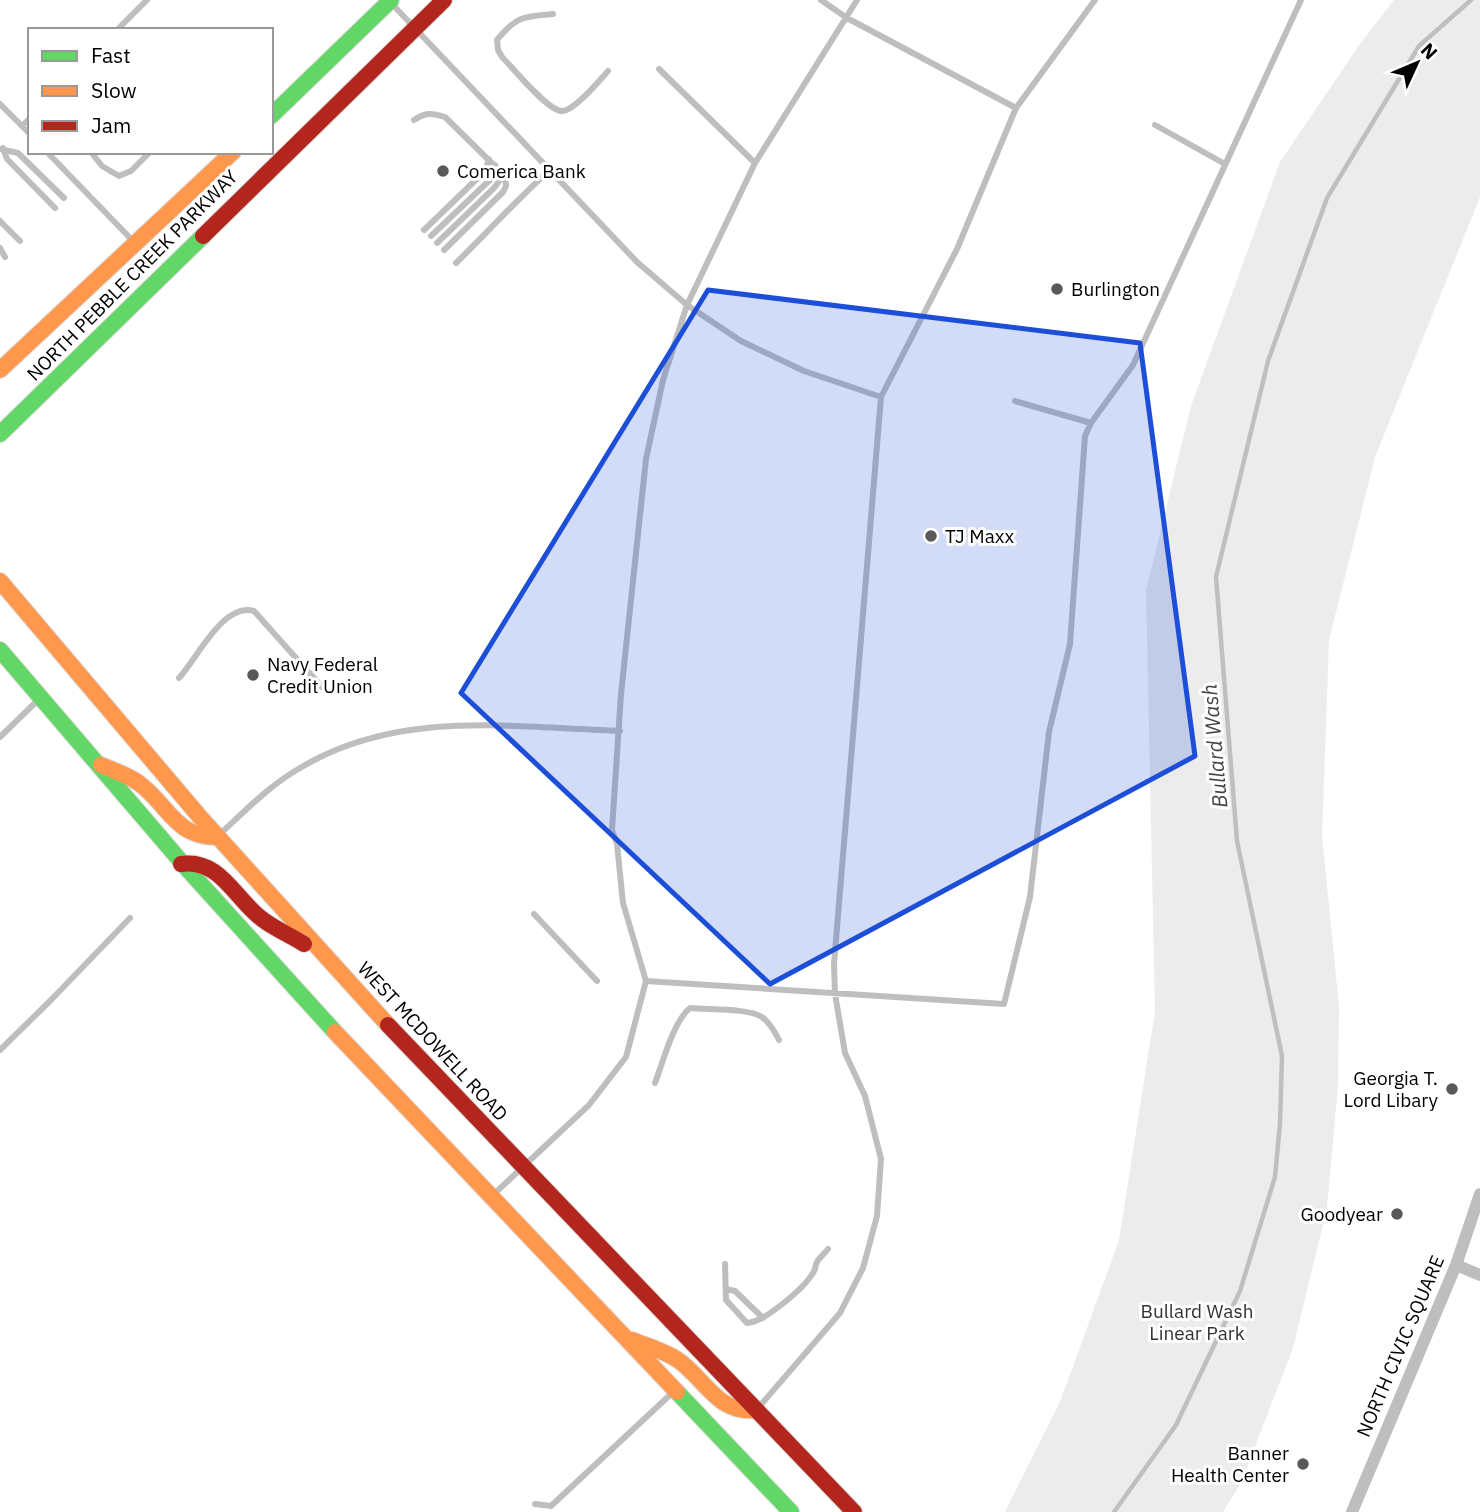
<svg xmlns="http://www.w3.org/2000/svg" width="1480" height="1512" font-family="'IBM Plex Sans',sans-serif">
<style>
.green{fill:#ececec}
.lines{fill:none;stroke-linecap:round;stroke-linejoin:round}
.stream{stroke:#bfbfbf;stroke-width:4.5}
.fast-casing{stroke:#dbdbdb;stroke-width:18}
.slow-casing{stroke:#dbdbdb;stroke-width:18}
.jam-casing{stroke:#dbdbdb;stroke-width:18}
.lane{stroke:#bebebe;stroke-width:6}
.street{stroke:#bebebe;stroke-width:12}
.fast{stroke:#63d668;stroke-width:16}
.slow{stroke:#ff974d;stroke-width:16}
.jam{stroke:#b3261e;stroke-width:16}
.marked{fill:#1d4ed8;fill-opacity:0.2;stroke:#1d4ed8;stroke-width:5;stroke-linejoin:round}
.poi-dot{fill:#595959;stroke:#fff;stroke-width:2.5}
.labels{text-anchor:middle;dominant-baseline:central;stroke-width:6;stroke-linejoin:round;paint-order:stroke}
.poi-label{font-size:19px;fill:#000;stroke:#fff;text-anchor:start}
.street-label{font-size:19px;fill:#000;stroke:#fff}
.park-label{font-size:19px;fill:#333;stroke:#fff}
.water-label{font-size:21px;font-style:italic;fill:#444;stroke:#fff}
</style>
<rect width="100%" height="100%" fill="#fff"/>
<path class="green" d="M1394,0h86v197l-105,260 -46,183 -7,196 17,171 -1,78 -11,123 -34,140 -52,135 -18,29h-218l55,-110 59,-162 36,-229 -9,-421 45,-184 89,-244 80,-118z"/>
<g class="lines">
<path class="stream" d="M1114,1512l62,-87 64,-134 35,-114 5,-53 2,-68 -45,-215 -21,-264 52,-216 59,-163 92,-152 52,-46"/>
<g class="fast-casing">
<path id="fast" d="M271,116l120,-116
M0,434l203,-198
M0,650l190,222 145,160
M677,1392l114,120"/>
</g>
<g class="slow-casing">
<path id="slow" d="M0,370l233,-218
M0,581l200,236 188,208
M101,765c13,6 28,10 39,19 29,22 36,54 78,53
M335,1032l342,360
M632,1340c15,6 33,11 46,20 27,19 40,54 77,50"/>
</g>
<g class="jam-casing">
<path id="jam" d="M203,236l241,-236
M181,864c39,-6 54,35 81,55 13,10 28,16 42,25
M388,1025l466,487"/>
</g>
<path class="lane" d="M821,0l26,18 169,90
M391,3l246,259 50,43 54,36 63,30 77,26
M553,14c-28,2 -37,2 -56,26l1,10 4,7c11,11 47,56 61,54 13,-2 36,-30 45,-40
M117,30l30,-30
M659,69l96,94
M0,104l30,30
M414,120c12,-8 18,-7 31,-3l60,59 1,10 -3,6 -59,58
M1155,125l70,39
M22,126l8,-8
M3,148l4,11 48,49
M0,149l18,4 46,45
M47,152l85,88
M91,152l11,14 17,10 12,-5 19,-19
M0,221l20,20
M424,230l61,-59 4,-12
M431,236l61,-58 3,-13
M437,243l57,-55 6,-8 1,-9
M0,248l5,9
M456,263c32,-31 61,-64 94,-93
M1015,401l76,22
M179,678c18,-19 44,-76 75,-67l68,76
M0,737l36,-35
M221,833c25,-23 49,-48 79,-65 98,-59 211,-41 320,-37
M534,914l63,67
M646,981l358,23 26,-107 19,-165 21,-88 15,-208 6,-13 42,-58 168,-365
M0,1050l50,-49 80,-83
M655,1083c8,-21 18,-61 35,-75 18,2 58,0 72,9 8,6 13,15 17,23
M494,1194l95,-89 37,-48 20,-76 -23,-78 -6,-59 -5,-14 9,-136 25,-235 17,-79 24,-75 68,-142 102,-163
M725,1264l1,36 21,23c18,-1 57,-35 66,-50 4,-7 1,-5 4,-11 3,-5 8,-9 11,-13
M726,1289l9,2 28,27
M759,1407l81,-94 23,-45 14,-52 4,-57 -16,-63 -20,-43 -10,-59 -1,-30 47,-567 76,-148 59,-141 79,-108
M535,1504l16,2 120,-112"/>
<path class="street" d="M1456,1265l24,10
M1352,1512l104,-247 24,-71"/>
<use href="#fast" class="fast"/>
<use href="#slow" class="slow"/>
<use href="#jam" class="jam"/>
</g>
<path class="marked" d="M708,290l432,53 55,413 -425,228 -309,-291z"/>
<g class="poi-dot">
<circle cx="443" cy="171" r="7"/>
<circle cx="1057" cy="289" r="7"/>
<circle cx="931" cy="536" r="7"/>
<circle cx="253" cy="675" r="7"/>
<circle cx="1452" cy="1089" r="7"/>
<circle cx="1397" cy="1214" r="7"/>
<circle cx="1303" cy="1464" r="7"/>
</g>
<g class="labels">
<g class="poi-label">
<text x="457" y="171">Comerica Bank</text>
<text x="1071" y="289">Burlington</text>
<text x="945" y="536">TJ Maxx</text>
<text x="267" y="664">Navy Federal<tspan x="267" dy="22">Credit Union</tspan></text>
<text x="1438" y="1078" text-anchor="end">Georgia T.<tspan x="1438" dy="22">Lord Libary</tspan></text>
<text x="1383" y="1214" text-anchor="end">Goodyear</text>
<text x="1289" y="1453" text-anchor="end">Banner<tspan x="1289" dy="22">Health Center</tspan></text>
</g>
<g class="street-label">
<text transform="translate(132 275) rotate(-45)">NORTH PEBBLE CREEK PARKWAY</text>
<text transform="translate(433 1041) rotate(47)">WEST MCDOWELL ROAD</text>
<text transform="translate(1400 1346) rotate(-67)">NORTH CIVIC SQUARE</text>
</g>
<g class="park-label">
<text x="1197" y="1311">Bullard Wash<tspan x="1197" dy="22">Linear Park</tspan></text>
</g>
<g class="water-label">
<text transform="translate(1214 746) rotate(-95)">Bullard Wash</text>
</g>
</g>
<rect x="28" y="28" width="245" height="126" fill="#ffffff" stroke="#999999" stroke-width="2"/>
<rect x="42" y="51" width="35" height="10" fill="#63d668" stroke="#999999" stroke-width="2"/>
<text x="91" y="63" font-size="21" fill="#000000">Fast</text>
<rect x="42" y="86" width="35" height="10" fill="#ff974d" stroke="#999999" stroke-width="2"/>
<text x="91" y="98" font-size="21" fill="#000000">Slow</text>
<rect x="42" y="121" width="35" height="10" fill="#b3261e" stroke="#999999" stroke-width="2"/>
<text x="91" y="133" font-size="21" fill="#000000">Jam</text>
<g transform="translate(1417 63) rotate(46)" stroke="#ffffff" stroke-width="5" paint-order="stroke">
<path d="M0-5L12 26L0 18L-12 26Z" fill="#000000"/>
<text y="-10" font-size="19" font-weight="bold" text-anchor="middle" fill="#000000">N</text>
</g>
</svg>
